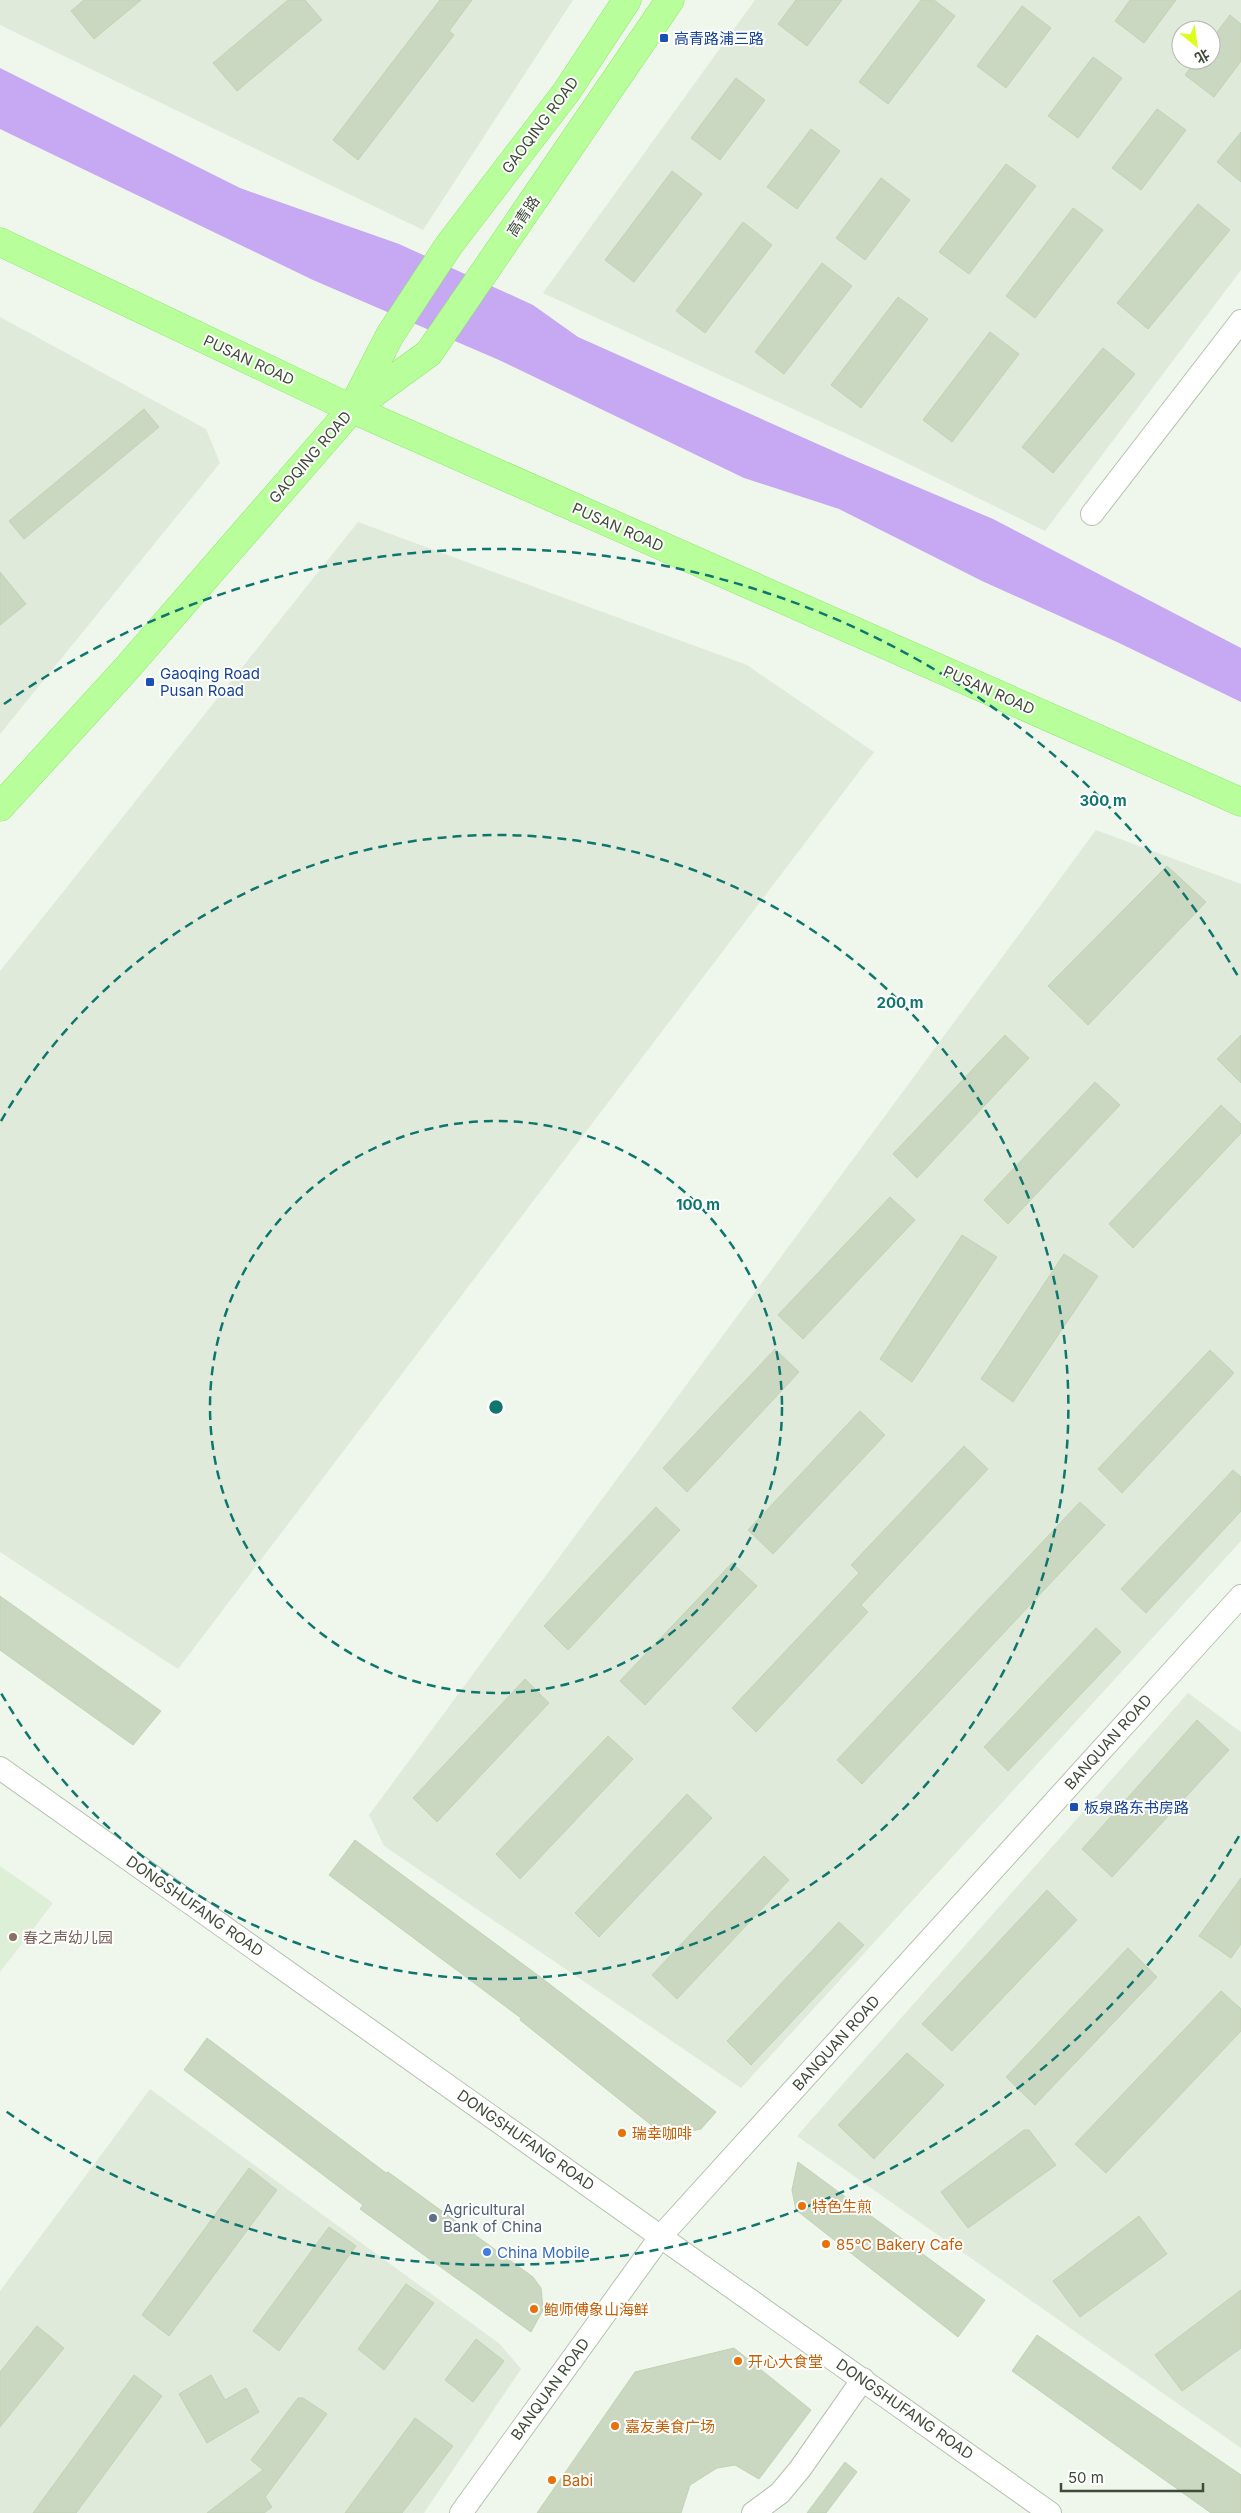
<svg xmlns="http://www.w3.org/2000/svg" width="1241" height="2513" font-family="Inter,'Noto Sans SC',sans-serif">
<style>
.residential{fill:#dfeada;fill-rule:evenodd}
.education{fill:#ddefd6}
.water{fill:#c7a8f3}
.building{fill:#cad8c1;stroke:#c0d3b4}
.lines{fill:none;stroke-linecap:round;stroke-linejoin:round}
.minor-casing{stroke:#b5c2ae;stroke-width:24}
.major-casing{stroke:#8ee769;stroke-width:29}
.minor{stroke:#fff;stroke-width:22}
.major{stroke:#b8ff9c;stroke-width:28}
.ring{fill:none;stroke:#0f766e;stroke-width:2.5;stroke-dasharray:9 6}
.transit-dot{fill:#1a4fb4;stroke:#fff;stroke-width:2}
.education-dot{fill:#8d6e63;stroke:#fff;stroke-width:2}
.food-dot{fill:#e8710a;stroke:#fff;stroke-width:2}
.service-dot{fill:#5c6f8a;stroke:#fff;stroke-width:2}
.shop-dot{fill:#3f7fe0;stroke:#fff;stroke-width:2}
.labels{text-anchor:middle;dominant-baseline:central;stroke-width:4;stroke-linejoin:round;paint-order:stroke}
.transit-label{font-size:15px;fill:#164399;stroke:#fff;text-anchor:start}
.street-label{font-size:15px;fill:#404b39;stroke:#fff}
.education-label{font-size:15px;fill:#785e54;stroke:#fff;text-anchor:start}
.food-label{font-size:15px;fill:#c56008;stroke:#fff;text-anchor:start}
.service-label{font-size:15px;fill:#4e5e75;stroke:#fff;text-anchor:start}
.shop-label{font-size:15px;fill:#366cbe;stroke:#fff;text-anchor:start}
.centre{fill:#0f766e;stroke:#fff;stroke-width:2.5}
.ring-label{font-size:15px;text-anchor:middle;font-weight:bold;fill:#0f766e;stroke:#fff;stroke-width:4;stroke-linejoin:round;paint-order:stroke}
</style>
<rect width="100%" height="100%" fill="#eff6ec"/>
<path class="residential" d="M0,0h573l-150,230 -423,-205z
M755,0h486v270l-196,261 -183,-90 -319,-148zM1181,30h30v30h-30z
M0,317l206,112 14,34 -220,271z
M358,522l389,143 127,87 -696,917 -178,-117v-581z
M1096,830l145,54v657l-500,547 -357,-242 -15,-31z
M1188,1693l53,39v716l-444,-312z
M150,2089l350,255 21,25 -97,144h-424v-222z"/>
<path class="education" d="M0,1866l53,37 -53,69z"/>
<path class="water" d="M0,68l240,120 159,56 134,61 45,32 271,121 144,61 248,129v54l-124,-60 -135,-61 -143,-72 -95,-31 -245,-118 -186,-80 -313,-151z"/>
<path class="building" d="M84,0h57l-47,39 -23,-28z
M288,0h17l17,20 -85,71 -24,-28z
M440,0h32l-23,31 5,4 -96,125 -25,-20z
M796,0h46l-35,46 -29,-22z
M921,0h13l21,16 -67,88 -29,-22z
M1130,0h46l-32,43 -29,-22z
M1022,6l29,22 -45,60 -29,-22z
M1230,15l11,9v37l-27,36 -29,-22 11,-15h15v-20z
M1093,57l29,21 -44,60 -30,-22z
M736,78l29,22 -45,60 -29,-22z
M1157,109l29,21 -45,60 -29,-22z
M811,129l29,22 -43,58 -30,-22z
M1241,132v50l-24,-20z
M1006,164l30,22 -67,88 -30,-22z
M672,171l30,23 -68,88 -29,-22z
M881,178l29,22 -45,60 -29,-22z
M1198,204l32,26 -82,99 -31,-26z
M1073,208l30,22 -68,88 -29,-22z
M743,222l29,23 -67,88 -29,-22z
M822,263l30,23 -68,88 -29,-22z
M898,297l30,22 -67,89 -30,-23z
M990,332l29,22 -67,88 -29,-22z
M1103,348l32,26 -82,99 -31,-26z
M144,409l15,18 -135,112 -15,-18z
M0,572l26,32 -26,21z
M1167,866l39,36 -118,123 -40,-39z
M1005,1035l24,23 -112,120 -24,-24z
M1241,1035v48l-24,-24z
M1095,1082l25,23 -112,119 -24,-24z
M1221,1105l20,19v9l-108,115 -24,-24z
M890,1197l25,23 -112,119 -25,-24z
M962,1235l35,22 -85,125 -32,-23z
M1064,1254l34,22 -85,126 -32,-23z
M775,1349l24,23 -112,120 -24,-24z
M1210,1350l24,23 -112,120 -24,-24z
M860,1411l25,24 -112,119 -25,-24z
M964,1446l24,23 -127,136 7,7 -112,120 -24,-24 127,-135 -8,-8z
M1233,1470l8,7v34l-95,102 -25,-24z
M1080,1502l25,23 -243,259 -25,-24z
M656,1507l24,23 -112,120 -24,-24z
M732,1563l25,23 -112,119 -25,-24z
M0,1596l161,115 -28,34 -133,-95z
M1096,1628l25,24 -113,119 -24,-24z
M525,1679l24,24 -112,119 -24,-24z
M1197,1720l32,30 -117,127 -30,-28z
M608,1736l25,23 -113,120 -24,-25z
M687,1794l25,24 -113,119 -24,-24z
M355,1840l188,139 173,133 -15,17 -16,3 -30,-4 -135,-108 1,-2 -192,-143z
M764,1856l25,24 -112,119 -25,-24z
M1241,1878v66l-10,14 -32,-22z
M1047,1890l30,30 -125,131 -30,-27z
M839,1922l25,23 -113,120 -24,-24z
M1128,1948l29,29 -122,128 -29,-28z
M1221,1991l20,18v22l-135,142 -31,-29z
M207,2038l179,135 2,-1 145,105 8,11 2,22 -12,22 -171,-123 3,-4 -179,-135z
M907,2053l37,32 -70,74 -36,-34z
M1024,2130h5l27,35 -88,63 -27,-36z
M798,2162l187,138 -27,37 -162,-127 -4,-20z
M249,2168l28,22 -108,146 -27,-21z
M1139,2216l28,38 -87,63 -27,-36z
M329,2227l27,19 -77,105 -26,-20z
M406,2284l28,19 -50,67 -26,-21z
M1241,2290v58l-59,43 -27,-36z
M37,2326l27,22 -64,79v-55z
M1037,2335l204,140v38h-30l-199,-142z
M476,2339l28,22 -31,41 -28,-22z
M734,2348l77,62 -52,69 -24,-14 -18,3 -27,17 -9,28h-144l98,-141z
M134,2375l28,21 -86,117h-43z
M211,2375l14,25 21,-12 13,24 -52,31 -28,-49z
M298,2398h5l24,16 -62,83 7,10 -8,6h-57l56,-43 -12,-10z
M415,2418l38,28 -51,67h-57z
M845,2462l12,10 -31,41h-19z"/>
<g class="lines">
<g class="minor-casing">
<path id="minor" d="M1092,514l149,-193
M0,1768l1050,745
M461,2513l200,-277 580,-640
M753,2513l27,-20 20,-24 63,-90"/>
</g>
<g class="major-casing">
<path id="major" d="M0,242l352,167 889,393
M355,403l35,-68 59,-90 118,-154 60,-91
M0,807l127,-139 225,-259 77,-56 241,-353"/>
</g>
<use href="#minor" class="minor"/>
<use href="#major" class="major"/>
</g>
<g class="ring">
<circle cx="496" cy="1407" r="286"/>
<path d="M1 1121A572 572 0 1 1 1 1693"/>
<path d="M1239 1836A858 858 0 0 1 4 2110M4 704A858 858 0 0 1 1239 978"/>
</g>
<g class="transit-dot">
<rect x="659" y="33" width="10" height="10" rx="2.5"/>
<rect x="145" y="677" width="10" height="10" rx="2.5"/>
<rect x="1069" y="1802" width="10" height="10" rx="2.5"/>
</g>
<circle class="education-dot" cx="13" cy="1937" r="5"/>
<g class="food-dot">
<circle cx="622" cy="2133" r="5"/>
<circle cx="802" cy="2206" r="5"/>
<circle cx="826" cy="2244" r="5"/>
<circle cx="534" cy="2309" r="5"/>
<circle cx="738" cy="2361" r="5"/>
<circle cx="615" cy="2426" r="5"/>
<circle cx="552" cy="2480" r="5"/>
</g>
<circle class="service-dot" cx="433" cy="2218" r="5"/>
<circle class="shop-dot" cx="487" cy="2252" r="5"/>
<g class="labels">
<g class="transit-label">
<text x="674" y="38">高青路浦三路</text>
<text x="160" y="673">Gaoqing Road<tspan x="160" dy="17">Pusan Road</tspan></text>
<text x="1084" y="1807">板泉路东书房路</text>
</g>
<g class="street-label">
<text transform="translate(540 125) rotate(-53)">GAOQING ROAD</text>
<text transform="translate(523 216) rotate(-56)">高青路</text>
<text transform="translate(249 360) rotate(25)">PUSAN ROAD</text>
<text transform="translate(310 457) rotate(-49)">GAOQING ROAD</text>
<text transform="translate(618 527) rotate(24)">PUSAN ROAD</text>
<text transform="translate(989 690) rotate(24)">PUSAN ROAD</text>
<text transform="translate(1108 1742) rotate(-48)">BANQUAN ROAD</text>
<text transform="translate(195 1906) rotate(35)">DONGSHUFANG ROAD</text>
<text transform="translate(836 2043) rotate(-48)">BANQUAN ROAD</text>
<text transform="translate(526 2140) rotate(35)">DONGSHUFANG ROAD</text>
<text transform="translate(550 2389) rotate(-54)">BANQUAN ROAD</text>
<text transform="translate(905 2409) rotate(35)">DONGSHUFANG ROAD</text>
</g>
<g class="education-label">
<text x="23" y="1937">春之声幼儿园</text>
</g>
<g class="food-label">
<text x="632" y="2133">瑞幸咖啡</text>
<text x="812" y="2206">特色生煎</text>
<text x="836" y="2244">85°C Bakery Cafe</text>
<text x="544" y="2309">鲍师傅象山海鲜</text>
<text x="748" y="2361">开心大食堂</text>
<text x="625" y="2426">嘉友美食广场</text>
<text x="562" y="2480">Babi</text>
</g>
<g class="service-label">
<text x="443" y="2209">Agricultural<tspan x="443" dy="17">Bank of China</tspan></text>
</g>
<g class="shop-label">
<text x="497" y="2252">China Mobile</text>
</g>
</g>
<circle cx="496" cy="1407" r="8" class="centre"/>
<g class="ring-label">
<text x="1103" y="806">300 m</text>
<text x="900" y="1008">200 m</text>
<text x="698" y="1210">100 m</text>
</g>
<g transform="translate(1196 45) rotate(151)"><circle r="24" fill="#ffffff" stroke="#b3b7b0"/>
<path d="M0-4L9 19L0 12L-9 19Z" fill="#dcfe1b"/>
<text y="-8" font-size="14" font-weight="bold" text-anchor="middle" fill="#404b39">北</text>
</g>
<path d="M1061 2483v8h142v-8" fill="none" stroke="#404b39" stroke-width="2.5"/>
<text x="1068" y="2483" font-size="15" fill="#404b39" stroke="#ffffff" stroke-width="4" paint-order="stroke">50 m</text>
</svg>
